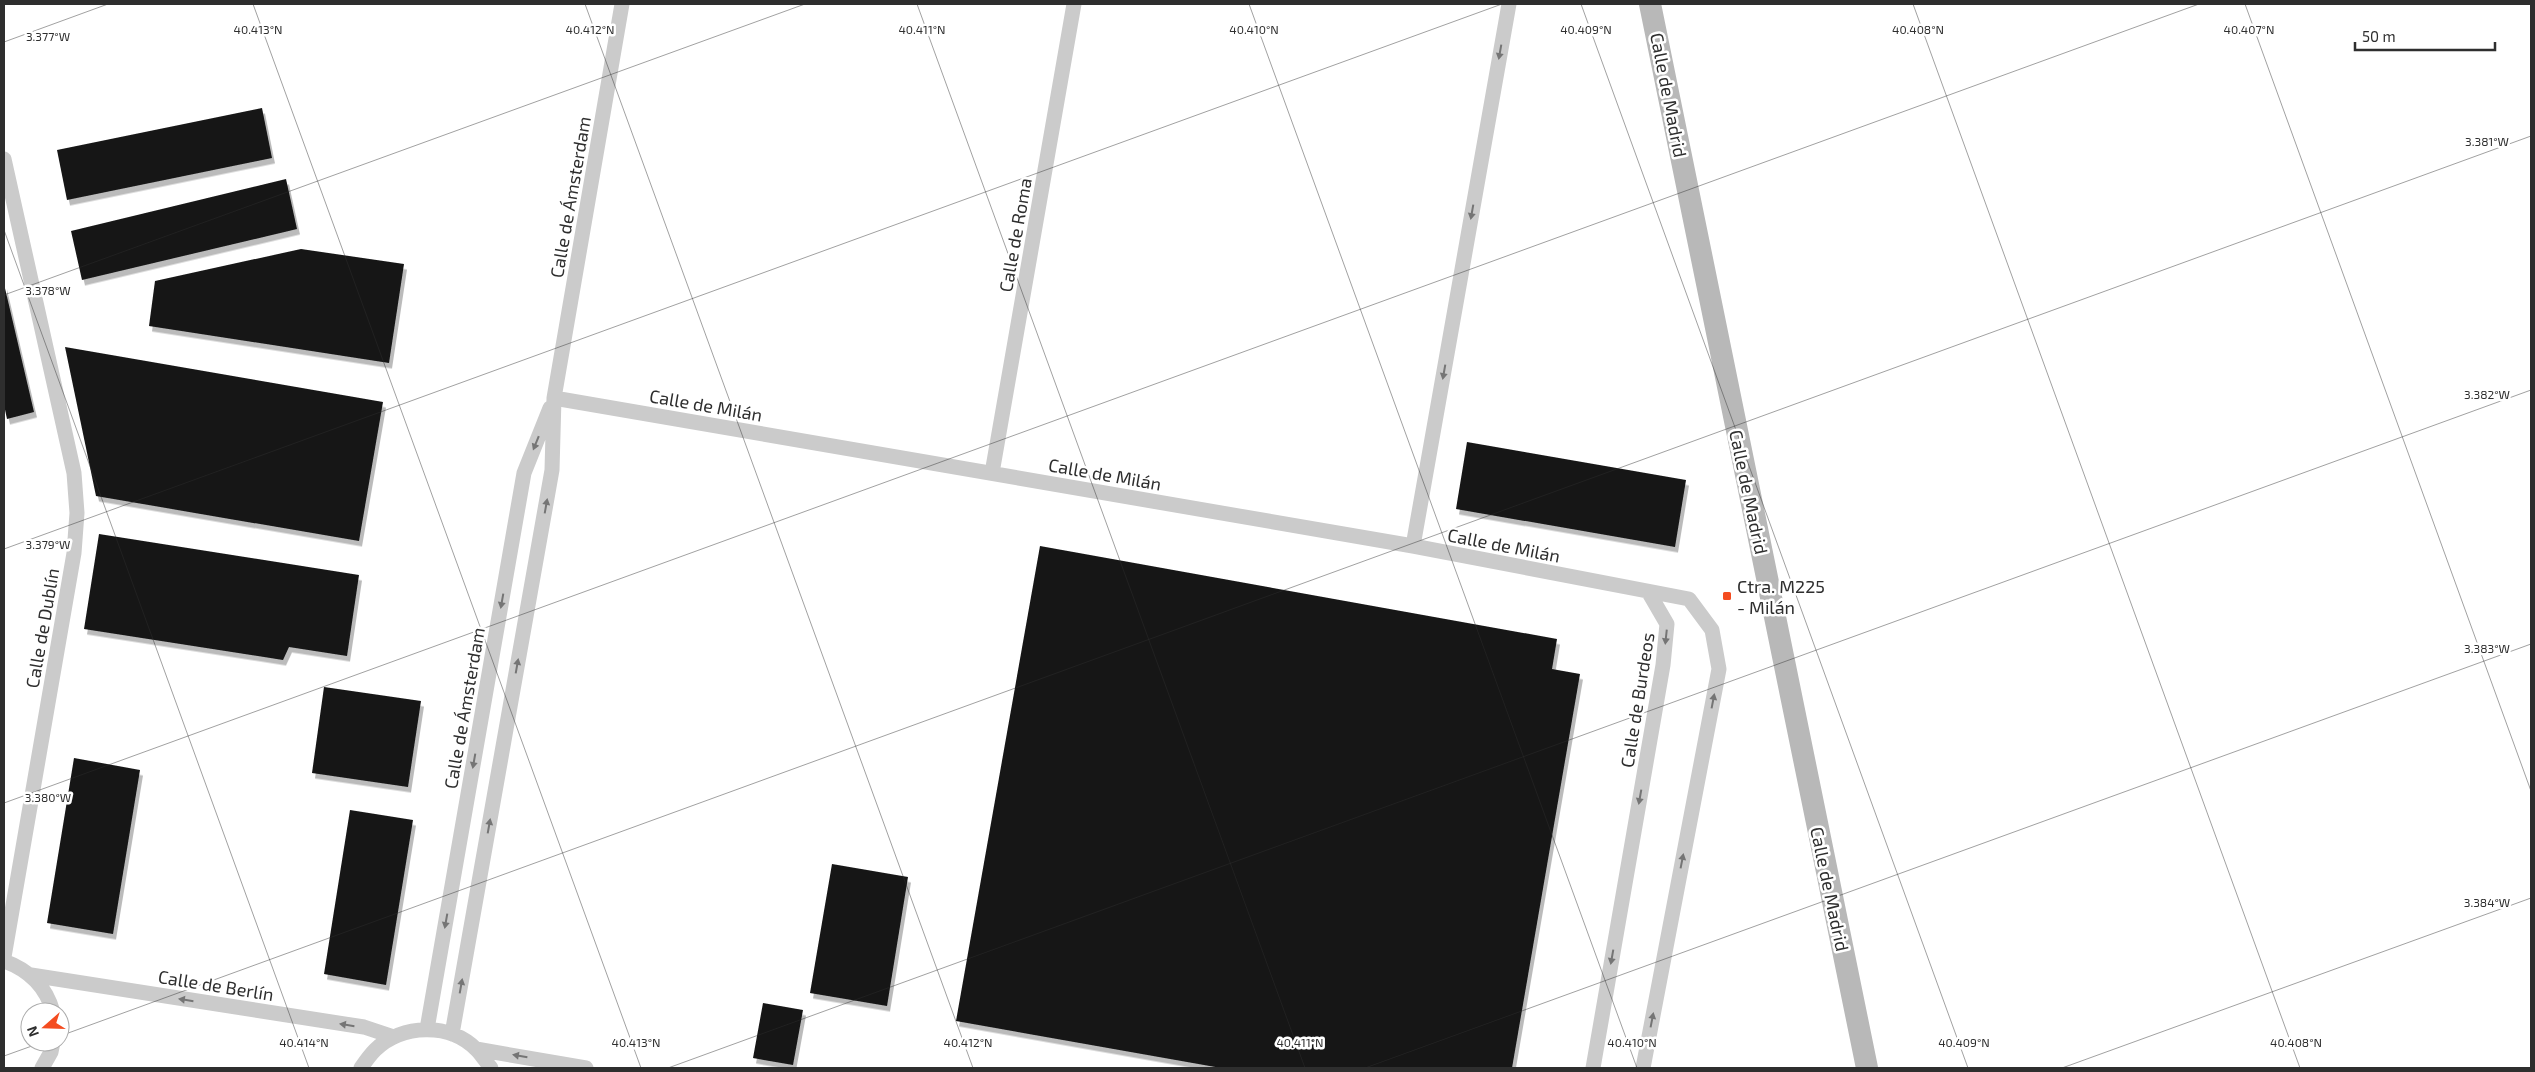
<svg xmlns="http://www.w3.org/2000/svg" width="2535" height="1072" font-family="'Exo 2',sans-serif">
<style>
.building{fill:#151515;filter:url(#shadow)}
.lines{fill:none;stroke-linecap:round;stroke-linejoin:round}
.street{stroke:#cbcbcb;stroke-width:15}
.secondary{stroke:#b8b8b8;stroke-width:22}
.oneway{fill:#757575}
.ticks{fill:none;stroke:#2e2e2e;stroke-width:1;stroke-opacity:0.45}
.poi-dot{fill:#f44c20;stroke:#fff;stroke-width:2}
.labels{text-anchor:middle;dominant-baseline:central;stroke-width:5;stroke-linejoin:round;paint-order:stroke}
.street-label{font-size:18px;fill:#2e2e2e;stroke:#fff}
.poi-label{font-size:18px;fill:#2e2e2e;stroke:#fff;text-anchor:start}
.ticks-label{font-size:12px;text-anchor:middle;fill:#2e2e2e;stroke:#fff;stroke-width:5;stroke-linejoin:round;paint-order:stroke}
</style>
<defs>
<filter id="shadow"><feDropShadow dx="3" dy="5.5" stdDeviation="0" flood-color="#0004"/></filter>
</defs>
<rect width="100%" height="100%" fill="#fff"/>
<path class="building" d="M262,108l10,50 -205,42 -10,-50z
M286,179l11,50 -215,51 -11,-49z
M301,249l103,15 -15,99 -240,-37 6,-45z
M4,284l30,128 -27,7 -3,-14z
M65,347l318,55 -24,139 -263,-45z
M1467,442l219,38 -11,67 -219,-38z
M99,534l260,41 -12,81 -58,-9 -6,13 -199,-31z
M1040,546l517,93 -5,30 28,5 -68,394h-291l-265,-47z
M324,687l97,14 -13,86 -96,-14z
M74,758l66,12 -27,164 -66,-11z
M350,810l63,10 -27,165 -62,-11z
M832,864l76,13 -21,129 -77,-13z
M763,1003l40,7 -10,55 -40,-7z"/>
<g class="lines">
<path class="street" d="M4,159l70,314 3,40 -3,40 -70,404
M554,398l859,148 276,53 23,31 7,39 -76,399
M992,473l82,-469
M1413,546l96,-542
M4,961c25,9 42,25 49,51
M31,975l333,52 30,10
M427,1029l97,-556 26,-65
M452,1034l100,-564 2,-72 68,-394
M476,1049l110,19
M42,1068l9,-16 2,-10
M361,1068c4,-6 9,-13 14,-18 27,-26 75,-28 102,0 5,5 9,12 14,18
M1593,1068l70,-403 4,-41 -18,-31"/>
<path class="secondary" d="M1650,4l217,1064"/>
</g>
<defs><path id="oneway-solid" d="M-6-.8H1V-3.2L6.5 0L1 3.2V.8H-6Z" transform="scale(1.25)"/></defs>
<g class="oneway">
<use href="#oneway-solid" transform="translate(1500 52) rotate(100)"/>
<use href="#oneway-solid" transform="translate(1472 212) rotate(100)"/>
<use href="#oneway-solid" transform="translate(1444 372) rotate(100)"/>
<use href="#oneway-solid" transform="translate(536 443) rotate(112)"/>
<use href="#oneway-solid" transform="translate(546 506) rotate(-80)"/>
<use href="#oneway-solid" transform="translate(502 601) rotate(100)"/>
<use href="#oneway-solid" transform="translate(1666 637) rotate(96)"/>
<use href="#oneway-solid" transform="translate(517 666) rotate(-80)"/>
<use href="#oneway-solid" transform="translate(1713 701) rotate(-79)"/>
<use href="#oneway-solid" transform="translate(474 761) rotate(100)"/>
<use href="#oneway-solid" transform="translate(1640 797) rotate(100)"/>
<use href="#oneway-solid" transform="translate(489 826) rotate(-80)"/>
<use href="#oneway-solid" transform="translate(1682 861) rotate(-79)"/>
<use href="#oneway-solid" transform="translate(446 921) rotate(100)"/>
<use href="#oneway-solid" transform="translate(1612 957) rotate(100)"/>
<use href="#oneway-solid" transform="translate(461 986) rotate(-80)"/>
<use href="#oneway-solid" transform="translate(186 1000) rotate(-171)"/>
<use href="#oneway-solid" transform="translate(1652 1020) rotate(-79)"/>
<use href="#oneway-solid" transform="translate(347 1025) rotate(-171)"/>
<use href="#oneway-solid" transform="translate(520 1056) rotate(-170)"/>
</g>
<path class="ticks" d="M253,4l388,1064M585,4l388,1064M917,4l388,1064M1249,4l388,1064M1581,4l387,1064M1913,4l387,1064M2245,4l286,787M4,42l104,-38M4,230l305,838M4,295l801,-291M4,549l1498,-545M4,803l2195,-799M60,1036l2471,-900M4,1056l39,-14M668,1068l1863,-678M1365,1068l1166,-424M2062,1068l469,-170"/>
<rect class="poi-dot" x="1722" y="591" width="10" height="10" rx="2.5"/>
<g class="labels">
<g class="street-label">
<text transform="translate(1669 95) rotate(79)">Calle de Madrid</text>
<text transform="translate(570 197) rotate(-80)">Calle de Ámsterdam</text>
<text transform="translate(1015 235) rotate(-80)">Calle de Roma</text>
<text transform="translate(706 405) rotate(10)">Calle de Milán</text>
<text transform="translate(1105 474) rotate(10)">Calle de Milán</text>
<text transform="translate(1749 492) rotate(78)">Calle de Madrid</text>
<text transform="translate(1504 545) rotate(11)">Calle de Milán</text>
<text transform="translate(42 628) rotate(-80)">Calle de Dublín</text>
<text transform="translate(1637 700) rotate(-81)">Calle de Burdeos</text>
<text transform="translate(464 708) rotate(-80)">Calle de Ámsterdam</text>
<text transform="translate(1830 889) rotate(78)">Calle de Madrid</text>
<text transform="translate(216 985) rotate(9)">Calle de Berlín</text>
</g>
<g class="poi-label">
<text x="1737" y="586">Ctra. M225<tspan x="1737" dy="21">- Milán</tspan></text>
</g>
</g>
<g class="ticks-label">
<text x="258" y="34">40.413°N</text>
<text x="590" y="34">40.412°N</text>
<text x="922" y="34">40.411°N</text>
<text x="1254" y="34">40.410°N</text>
<text x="1586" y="34">40.409°N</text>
<text x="1918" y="34">40.408°N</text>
<text x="2249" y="34">40.407°N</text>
<text x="48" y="41">3.377°W</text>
<text x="2487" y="146">3.381°W</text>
<text x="48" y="295">3.378°W</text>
<text x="2487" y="399">3.382°W</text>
<text x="48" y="549">3.379°W</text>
<text x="2487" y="653">3.383°W</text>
<text x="48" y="802">3.380°W</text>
<text x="2487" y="907">3.384°W</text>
<text x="304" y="1047">40.414°N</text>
<text x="636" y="1047">40.413°N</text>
<text x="968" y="1047">40.412°N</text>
<text x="1300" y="1047">40.411°N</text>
<text x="1632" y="1047">40.410°N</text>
<text x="1964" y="1047">40.409°N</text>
<text x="2296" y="1047">40.408°N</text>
</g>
<rect width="2535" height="1072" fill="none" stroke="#2e2e2e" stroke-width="10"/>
<g transform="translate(45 1027) rotate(250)"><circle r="24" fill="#ffffff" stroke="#ababab"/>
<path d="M0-4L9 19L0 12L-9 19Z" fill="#f44c20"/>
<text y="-8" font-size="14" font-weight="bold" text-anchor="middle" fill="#2e2e2e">N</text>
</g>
<path d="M2355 42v8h140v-8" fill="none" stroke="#2e2e2e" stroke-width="2.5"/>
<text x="2362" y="42" font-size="15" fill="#2e2e2e" stroke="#ffffff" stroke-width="4" paint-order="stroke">50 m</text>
</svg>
